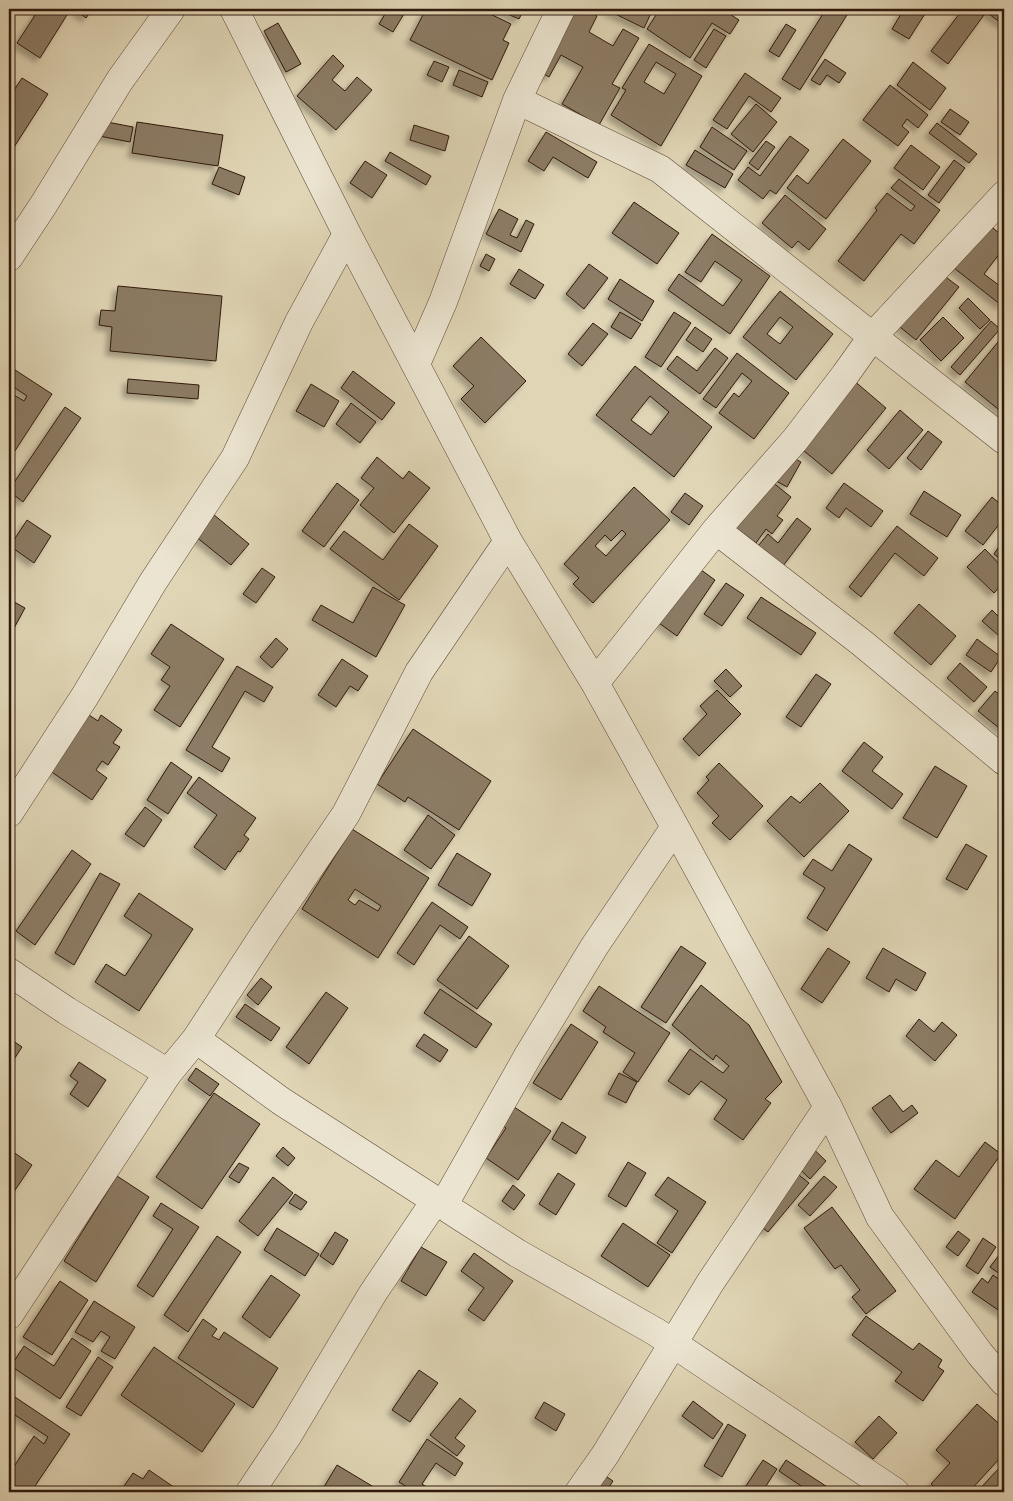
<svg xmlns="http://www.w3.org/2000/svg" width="1013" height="1501" font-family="'Libre Bodoni',serif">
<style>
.building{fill:#8c7b65;stroke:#30190d;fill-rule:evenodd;filter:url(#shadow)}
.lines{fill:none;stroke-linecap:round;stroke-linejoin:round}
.minor-casing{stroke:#5c4837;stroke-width:29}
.minor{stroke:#ebe4d0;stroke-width:28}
</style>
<defs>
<filter id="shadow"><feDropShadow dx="-4.5" dy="4.5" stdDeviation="2.5" flood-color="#0004"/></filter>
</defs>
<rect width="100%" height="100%" fill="#e0d6b6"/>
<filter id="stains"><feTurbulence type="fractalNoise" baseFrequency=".004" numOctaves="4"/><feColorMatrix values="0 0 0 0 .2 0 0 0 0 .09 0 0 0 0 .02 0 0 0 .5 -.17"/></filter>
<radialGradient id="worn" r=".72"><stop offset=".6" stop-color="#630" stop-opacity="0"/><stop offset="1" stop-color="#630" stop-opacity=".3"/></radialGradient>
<path class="building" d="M39,9h18l10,6 -27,43 -23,-15z
M74,9h18l-6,9z
M388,9h19l-14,23 -14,-8z
M426,9h54l31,15 -8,16 6,3 -17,37 -82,-40z
M496,9h28l-5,10z
M563,9h23l11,7 -8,16 24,14 10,-17 16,9 -27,46 8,4 -21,37 -37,-21 21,-37 -22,-12 -12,22 -18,-11z
M605,9h48l-9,19z
M660,9h62l17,11 -9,14 -18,-11 -22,35 -43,-29z
M826,9h11l10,6 -47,75 -18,-11z
M904,9h24l-19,30 -17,-10z
M963,9h13l8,6 -36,49 -17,-13z
M982,9h22v16z
M278,23l23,41 -15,8 -22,-41z
M786,24l10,6 -17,27 -10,-6z
M714,29l12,7 -20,32 -12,-8z
M649,44l53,32 -41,70 -50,-31 15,-25 -4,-2zM656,62l20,12 -12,20 -20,-12z
M333,55l11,11 -12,14 13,11 12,-14 15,13 -36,40 -39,-34z
M825,59l21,14 -7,10 -12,-8 -7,10 -9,-5z
M434,61l15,6 -7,15 -15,-7z
M913,62l33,26 -16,22 -33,-25z
M459,70l29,12 -6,15 -29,-12z
M745,73l36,25 -10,14 -22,-16 -22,33 -14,-9z
M22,78l26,16 -39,61v-57z
M890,85l38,30 -10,13 -11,-9 -5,7 7,6 -11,14 -35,-26z
M756,104l21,18 -24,30 -22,-18z
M950,109l19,13 -9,13 -19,-13z
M102,121l31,6 -3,15 -31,-6z
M137,122l86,13 -5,31 -86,-13z
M937,123l40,31 -8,9 -40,-30z
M414,125l35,11 -4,15 -35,-11z
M712,127l35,24 -13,19 -34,-23z
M546,132l51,30 -9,16 -35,-21 -9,14 -16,-10z
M790,136l19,14 -33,44 -6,-4 -7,9 -25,-19 10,-13 12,9z
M843,139l28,22 -45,58 -39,-31 10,-13 11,9z
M766,141l9,6 -17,23 -9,-7z
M911,145l29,22 -17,23 -29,-22z
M695,150l38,24 -8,14 -39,-23z
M390,152l41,24 -5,9 -41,-24z
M954,160l11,8 -26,35 -11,-8z
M365,161l22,14 -15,23 -22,-15z
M219,167l26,10 -6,18 -27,-11z
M899,179l41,31 -26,34 -13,-10 -37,47 -26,-20 39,-51 -2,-2 12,-15 24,18 4,-5 -24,-18z
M785,195l41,34 -17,21 -11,-9 -6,7 -30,-25z
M634,202l45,31 -22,31 -45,-31z
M499,209l19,10 -8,16 7,3 9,-18 8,4 -13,28 -35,-18z
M983,220l21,17v20l-4,-4 -16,21 20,15v12l-3,4 -52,-41z
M712,234l58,42 -40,58 -62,-44 11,-16 44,32 19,-26 -27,-19 -14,21 -16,-10z
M486,254l9,5 -6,12 -9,-5z
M589,264l19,14 -24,31 -18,-15z
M519,269l25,16 -9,14 -25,-15z
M938,271l21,16 -43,53 -21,-17z
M620,279l34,22 -12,20 -34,-22z
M118,286l104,10 -6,65 -106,-10 2,-24 -13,-2 2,-15 14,1z
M780,291l53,43 -37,46 -53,-43zM780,317l13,10 -13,17 -13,-10z
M968,298l22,22 -10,9 -21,-21z
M620,312l21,12 -10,15 -20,-12z
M674,312l17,11 -30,44 -16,-10z
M943,317l21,21 -23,23 -21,-21z
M991,321l9,8 -40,46 -9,-8z
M593,323l15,11 -26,32 -14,-12z
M695,327l17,12 -9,13 -17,-12z
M1003,336l1,2v76l-39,-32z
M481,337l45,44 -41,42 -24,-24 13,-13 -21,-20z
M715,348l13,10 -28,36 -33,-25 10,-13 20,15z
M737,353l52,40 -35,46 -35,-26 15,-20 5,4 13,-16 -10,-8 -26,35 -13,-9z
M9,366l43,28 -43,66v-68l15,9 3,-5 -18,-12z
M635,366l77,61 -38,50 -78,-62zM650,396l19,16 -18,23 -20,-15z
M353,371l42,32 -13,17 -41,-32z
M128,379l71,6 -1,14 -71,-6z
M852,379l34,29 -54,66 -34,-28z
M311,384l28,17 -15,26 -28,-16z
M351,403l25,19 -16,21 -24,-19z
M65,407l16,11 -58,84 -14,-11v-1z
M900,410l23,20 -34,39 -22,-19z
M928,431l14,11 -21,28 -14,-12z
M777,449l24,13 -14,25 -23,-13z
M377,457l26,22 6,-8 21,17 -36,45 -34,-28 14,-17 -13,-10z
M767,478l24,19 -14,19 6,4 -11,14 -6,-5 -10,14 -24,-18z
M337,483l22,17 -35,47 -22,-16z
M844,483l39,28 -12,16 -25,-19 -7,10 -13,-10z
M634,487l36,33 -77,83 -20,-19 6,-6 -15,-14zM622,530l4,4 -20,22 -11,-10 10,-11 6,6z
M924,491l37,24 -14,22 -37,-23z
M685,493l18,13 -14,19 -18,-13z
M992,497l12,10v11l-21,27 -18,-14z
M213,514l36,30 -18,21 -36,-29z
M797,518l14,11 -28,37 -25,-20 10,-12 10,9z
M27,520l24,16 -17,27 -24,-17z
M409,524l29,22 -39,54 -69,-51 14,-18 39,29z
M897,526l41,32 -14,18 -29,-23 -34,44 -12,-10z
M1004,539v23l-10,-8z
M985,549l19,20v13l-10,11 -27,-26z
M697,567l18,13 -38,56 -18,-13z
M262,568l13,9 -19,26 -13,-9z
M726,583l18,12 -22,31 -18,-12z
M373,587l32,18 -29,52 -64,-37 9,-15 32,18z
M761,597l55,36 -15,22 -54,-37z
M9,599l16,9 -12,22 -4,-3z
M919,604l37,32 -25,29 -37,-32z
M992,610l12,12v6l-6,7 -16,-14z
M171,624l53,35 -44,68 -26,-17 16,-24 -9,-6 9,-13 -19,-13z
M276,638l12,11 -16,19 -12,-11z
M977,639l24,18 -10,15 -25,-17z
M342,659l26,17 -10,15 -8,-5 -14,21 -18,-12z
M960,663l27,24 -13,15 -27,-24z
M237,666l36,21 -9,15 -19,-11 -33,56 18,11 -8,14 -36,-22z
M726,669l16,17 -12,11 -16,-16z
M816,674l15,10 -30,43 -15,-10z
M717,690l24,24 -42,42 -16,-17 24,-25 -7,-8z
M995,691l9,7v34l-26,-21z
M83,711l15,10 3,-6 21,15 -9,13 7,4 -12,18 -6,-4 -6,9 11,8 -15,22 -46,-32z
M413,729l78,52 -32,49 -51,-33 -3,5 -28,-18z
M864,742l19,15 -11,14 31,23 -11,15 -50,-38z
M171,762l21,15 -24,37 -21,-14z
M719,763l44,43 -33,34 -18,-17 7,-7 -22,-23 12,-13 -3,-3z
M935,766l32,20 -30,52 -34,-20z
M199,777l57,41 -12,17 5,4 -9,13 -2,-1 -13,19 -31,-23 23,-32 -30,-22z
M820,783l29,28 -45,46 -37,-36 24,-25 9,7z
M145,807l17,13 -18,27 -19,-13z
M428,815l27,20 -24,34 -27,-19z
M352,829l77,49 -51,80 -76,-49zM355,889l26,17 -3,5 -19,-11 -4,5 -7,-5z
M849,844l23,15 -45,72 -20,-13 18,-30 -22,-14 10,-15 19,12z
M966,844l21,12 -20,34 -21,-11z
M72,850l19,14 -56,81 -19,-14z
M457,853l34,21 -19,32 -34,-21z
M100,873l20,11 -46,81 -19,-12z
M139,893l54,36 -54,82 -44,-29 11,-18 19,12 27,-41 -28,-19z
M432,902l36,25 -8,12 -20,-14 -26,40 -17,-12z
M469,936l40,30 -32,43 -40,-29z
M681,946l25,17 -40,60 -25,-16z
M828,948l22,14 -28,41 -21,-14z
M883,948l43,25 -10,18 -20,-12 -7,13 -23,-14z
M261,978l11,9 -14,18 -11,-10z
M701,985l48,40 33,57 -17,17 6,4 -28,37 -29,-21 13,-19 -26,-19 -12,14 -21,-14 22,-32 33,24 6,-7 -13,-11 -3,5 -41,-35z
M599,986l71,47 -32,49 -15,-10 12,-19 -32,-21 3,-5 -23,-16z
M440,989l52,35 -16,24 -52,-35z
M326,992l22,16 -39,56 -23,-17z
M245,1004l35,24 -9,13 -35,-24z
M919,1019l15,13 8,-10 15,13 -22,26 -29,-25z
M571,1024l27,18 -37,58 -28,-17z
M424,1034l24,16 -8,12 -24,-16z
M9,1038l13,9 -13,20z
M79,1062l27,18 -18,27 -18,-13 8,-12 -8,-6z
M196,1068l23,16 -9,12 -22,-16z
M619,1073l18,9 -11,21 -18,-9z
M214,1093l46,31 -58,85 -46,-32z
M890,1095l13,17 9,-7 6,8 -27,20 -19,-25z
M511,1105l40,26 -33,49 -32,-22 20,-30 -7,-5z
M562,1122l24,15 -10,17 -24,-15z
M802,1138l24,23 -16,18 -25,-24z
M985,1142l16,12 -46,65 -41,-30 22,-29 23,17z
M283,1147l12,11 -7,8 -12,-10z
M9,1149l23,16 -23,34z
M628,1162l18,11 -20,34 -18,-11z
M239,1163l10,5 -10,15 -10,-6z
M790,1168l19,15 -41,49 -19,-15z
M558,1173l17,11 -19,31 -17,-11z
M117,1176l32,21 -53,85 -32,-21z
M824,1176l13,11 -27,29 -12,-11z
M273,1177l20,16 -35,43 -19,-15z
M668,1177l38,25 -34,51 -15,-10 21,-32 -23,-16z
M513,1185l12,10 -11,15 -12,-9z
M295,1194l12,8 -6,8 -12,-7z
M161,1203l38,24 -46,70 -16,-11 36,-57 -20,-13z
M832,1207l64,84 -30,23 -14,-17 8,-7 -19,-25 -6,4 -31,-41z
M623,1223l47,32 -22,32 -47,-31z
M277,1228l42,26 -14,22 -41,-26z
M958,1231l12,9 -12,16 -12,-9z
M335,1232l13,8 -15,25 -13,-9z
M217,1236l24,16 -53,80 -24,-17z
M983,1238l13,9 -18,27 -12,-8z
M421,1247l26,15 -21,34 -25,-15z
M474,1253l39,28 -29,40 -16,-11 16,-22 -23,-17z
M999,1255l5,3v19l-14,-10z
M271,1275l29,20 -30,43 -28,-21z
M993,1275l11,8v31l-32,-22 10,-14 6,5z
M60,1281l28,19 -36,55 -29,-18z
M94,1301l41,26 -20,32 -14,-8 9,-14 -9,-6 -8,11 -18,-10z
M866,1316l47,34 6,-7 23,17 -4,7 6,4 -21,30 -28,-20 7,-9 -50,-37z
M203,1319l14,10 -5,7 7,4 5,-8 54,36 -25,40 -75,-50z
M72,1338l19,13 -31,48 -49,-33 13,-20 30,20z
M154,1347l81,57 -33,48 -81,-57z
M98,1357l15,10 -32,49 -15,-9z
M419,1370l19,13 -28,39 -18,-12z
M9,1393l61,41 -39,58h-17l-5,-3v-28l6,4 19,-29 10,8 4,-7 -39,-26z
M460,1398l16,13 -21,27 10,8 -8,10 -27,-21z
M693,1401l30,23 -10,15 -31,-23z
M544,1402l21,12 -9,17 -21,-13z
M977,1404l27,24v34l-4,-4 -31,34h-29l-9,-8 19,-21 -14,-13z
M879,1416l18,17 -24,26 -18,-17z
M728,1424l18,11 -24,42 -18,-11z
M427,1439l36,24 -8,13 -19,-13 -14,21 12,8h-19l-16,-10z
M763,1460l14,9 -15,23h-20z
M786,1460l49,32h-25l-31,-21z
M337,1465l40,24 -1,3h-55z
M1000,1467l4,4v19l-1,-1 -3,3h-23z
M149,1470l32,22h-61l13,-19 10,6z
M598,1471l15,10 -7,11h-5l-11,-7z"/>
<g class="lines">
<g class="minor-casing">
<path id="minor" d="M234,9l113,225 161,307 87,142 80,144 153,280 52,110 100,137 24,28
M517,100l143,69 344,271
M9,257l35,-53 76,-124 51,-71
M416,364l27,-62 74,-202 44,-91
M716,530l146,113 142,118
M595,683l121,-153 79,-90 50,-65 27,-38 132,-142
M9,813l76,-117 68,-114 82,-124 64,-136 48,-88
M9,972l58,39 101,62
M196,1039l85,62 121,78 115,74 139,79 239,160
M443,1206l86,-152 65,-107 81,-120
M9,1315l159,-242 28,-34 71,-109 79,-116 73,-142 89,-131
M250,1492l38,-57 85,-142 62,-92
M579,1492l26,-37 105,-172 118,-176"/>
</g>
<use href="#minor" class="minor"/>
</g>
<rect width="1013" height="1501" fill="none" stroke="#e0d6b6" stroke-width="30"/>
<rect x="10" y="10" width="993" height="1481" fill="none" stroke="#30190d" stroke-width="2.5"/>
<rect x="15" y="15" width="983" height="1471" fill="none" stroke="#30190d"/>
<rect width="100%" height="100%" filter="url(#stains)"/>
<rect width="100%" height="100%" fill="url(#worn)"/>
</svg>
